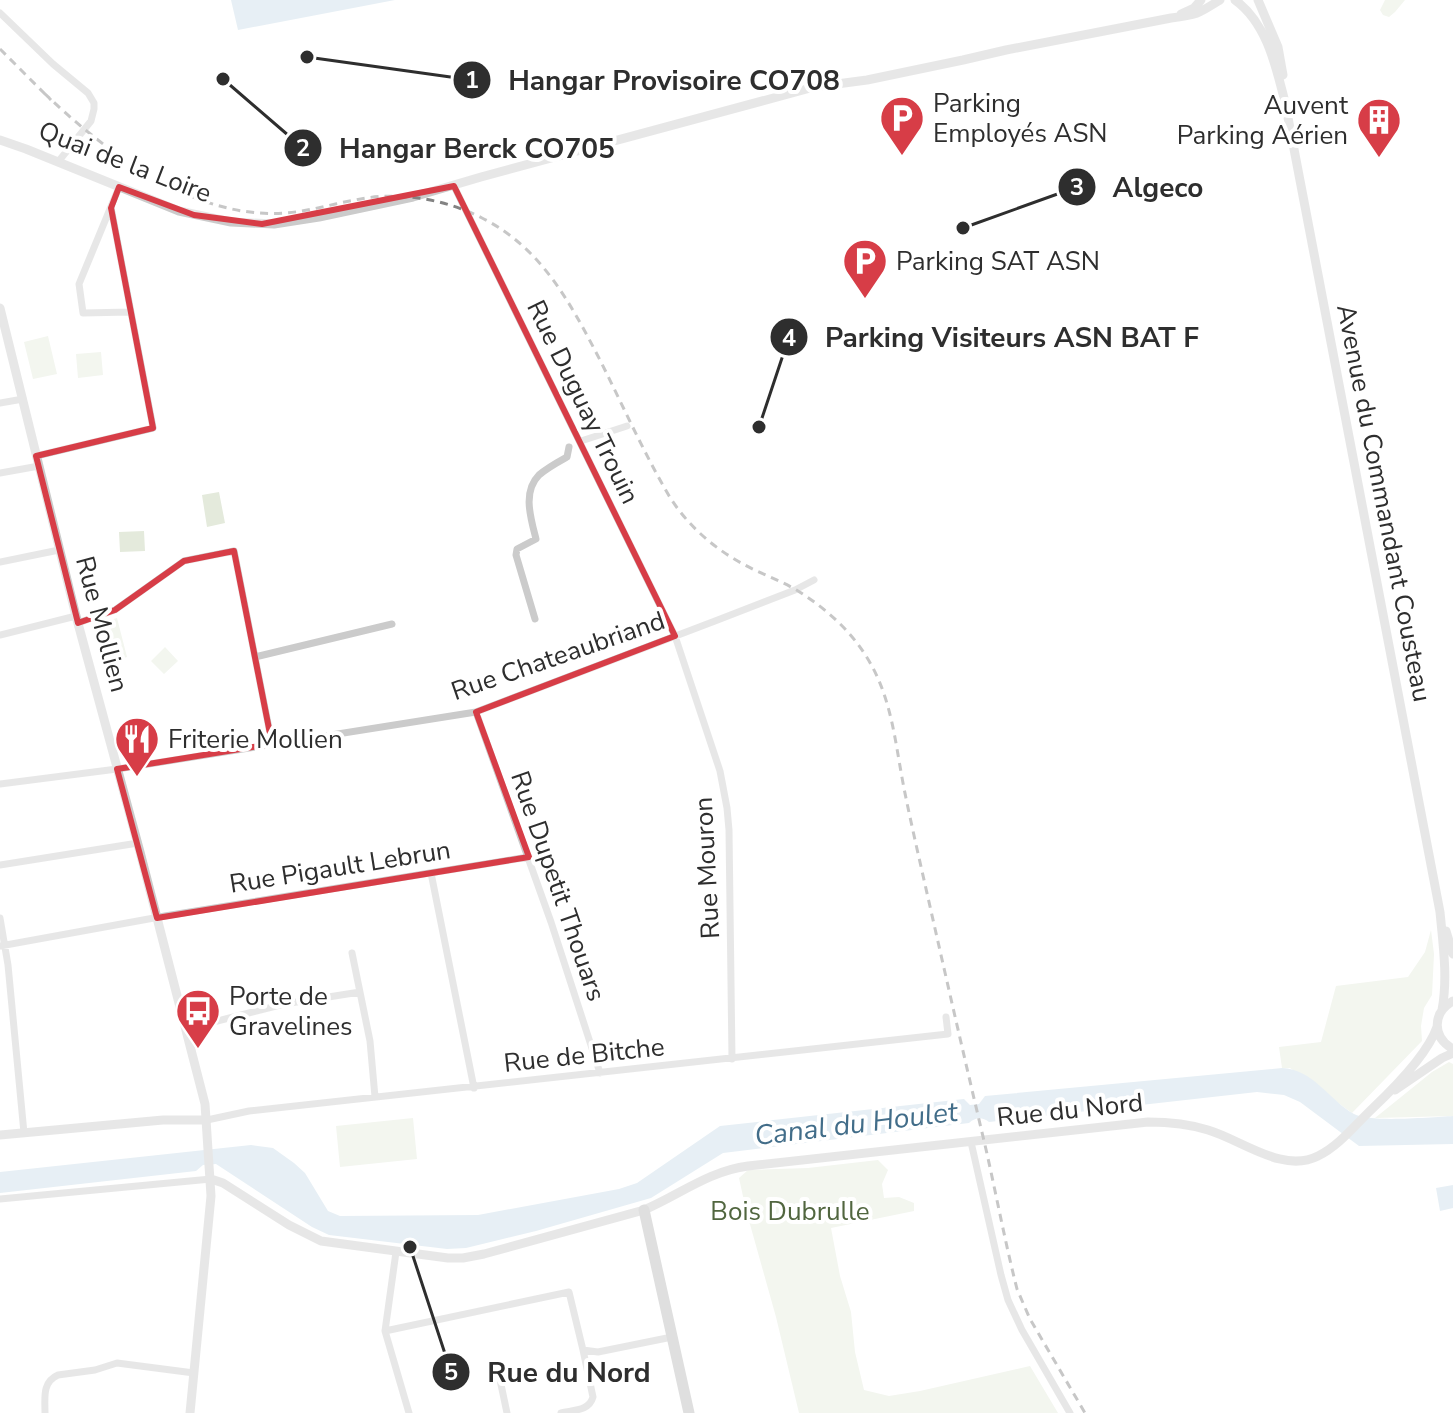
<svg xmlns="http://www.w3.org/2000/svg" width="1453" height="1413" font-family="'Nunito Sans',sans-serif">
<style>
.green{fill:#e4eadc}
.water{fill:#cadce8}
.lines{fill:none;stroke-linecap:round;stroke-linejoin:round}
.minor{stroke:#cbcbcb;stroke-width:7}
.tertiary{stroke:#cbcbcb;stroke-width:9}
.secondary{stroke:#b8b8b8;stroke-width:11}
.rail{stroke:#838383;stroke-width:3;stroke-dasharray:8 6;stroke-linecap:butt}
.marked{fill:none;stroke:#d73d47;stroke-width:6;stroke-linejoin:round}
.labels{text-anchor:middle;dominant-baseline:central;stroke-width:8;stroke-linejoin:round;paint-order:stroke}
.poi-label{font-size:26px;fill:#2e2e2e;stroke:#fff;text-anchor:start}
.street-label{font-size:26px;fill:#2e2e2e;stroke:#fff}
.park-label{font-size:26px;fill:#51663f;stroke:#fff}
.water-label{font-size:28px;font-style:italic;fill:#426d89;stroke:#fff}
.leader{fill:none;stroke:#2e2e2e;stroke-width:3}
.callout-dot{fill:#2e2e2e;stroke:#fff;stroke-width:3}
.mark-label{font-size:24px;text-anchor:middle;font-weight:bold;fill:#fff}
.callout-label{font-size:28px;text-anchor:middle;font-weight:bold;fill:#2e2e2e;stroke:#fff;stroke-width:8;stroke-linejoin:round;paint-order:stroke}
</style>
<rect width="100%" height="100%" fill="#fff"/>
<path class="green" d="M1385,0h20l-10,12 -6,5 -6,-2 -3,-5z
M48,336l9,38 -24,5 -9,-37z
M101,352l2,23 -25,3 -2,-24z
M219,492l6,31 -18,4 -5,-32z
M144,531l1,20 -25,1 -1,-20z
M117,618l10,39 -24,7 -11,-39z
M165,647l13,14 -14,13 -13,-13z
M1431,930l3,24 -2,41 -8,13 -3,18 1,15 -70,72 -62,-45h-8l-3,-21 42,-5 15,-56 72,-9 17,-25z
M1449,1062l4,2v52l-78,2 57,-46z
M413,1118l4,41 -77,8 -4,-41z
M878,1160l10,10 -6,14 2,14 15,-1 15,6v8l-83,17 9,48 11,36 4,40 9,38 25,6 31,-5 110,-25 28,47h-259l-23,-96 -30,-107 -7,-32 9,-8 60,-2z"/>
<path class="water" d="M231,0h164l-157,30z
M1282,1068c31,1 47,32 72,46 16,9 78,3 99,2v28l-94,2 -59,-44 -16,-7 -27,-3 -268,30c-7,-5 -13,-5 -20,1l-246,30 -72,45 -115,33 -70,17 -19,1 -118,-14 -17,-8 -96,-63 -13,1 -7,6 -196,22v-21l251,-27 22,3 21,15 11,10 23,38 12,5 138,-1 141,-26 18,-6 83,-57 244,-27 6,6 9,-1 6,-8z
M1453,1185v23l-13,3 -4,-23z"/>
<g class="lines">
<path class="minor" d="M0,13l53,51 35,29 6,10v6l-3,12 -33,41
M454,186l221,450 45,135 7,37 2,22 3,229
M119,187l-40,97 4,29 47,-1
M0,403l23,-4
M581,441l46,-15
M36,456l117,-28 -42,-220
M0,473l39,-7
M0,562l59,-12
M535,619l-19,-64 1,-6 19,-10c-5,-20 -14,-47 3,-64 8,-7 19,-13 28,-18l2,-10
M78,623l37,-13 69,-49 50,-10 38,193
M0,635l76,-19
M255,657l137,-33
M476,712l75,210 49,151
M0,784l117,-15 359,-57 239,-91 80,-31 19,-10
M0,865l138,-22
M431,873l43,215
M0,918l8,47 16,168
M0,946l165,-30 364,-59
M352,953l18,88 5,56
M186,1029l98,-25 76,-12
M207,1120l42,-9 699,-77 -2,-17
M971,1142l30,133 7,25 14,30 48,83
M0,1199l211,-20
M396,1252l-11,79 24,82
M385,1331l184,-39 14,58 15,2 74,-15
M499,1375l8,38
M45,1413c0,-15 -3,-31 13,-38l37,-5 22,-7 77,10
M561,1413c13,-3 28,-2 32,-16l-10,-47"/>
<path class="tertiary" d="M1235,0c32,23 41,67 50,102l155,810c3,32 8,66 2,98
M1258,0l20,47 5,28
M1181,14l13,-6 7,-8
M0,140l26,9 153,62 52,11 43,2 45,-7 94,-20 68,-20 333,-90 53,-7 96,-20 43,-10 165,-32c26,-3 27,-4 49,-18
M0,308l76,308 64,236 65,252 6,92 -21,217
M1446,931l7,23
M1453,1001c-21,12 -21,36 0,48
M1395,1090l47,-32 11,-5
M0,1135l163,-15h44
M211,1179l12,4 66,42 32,16 127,17h15l21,-4 160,-44c35,-15 65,-39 104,-44l400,-44c20,0 41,2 60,8 34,10 75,44 110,26 21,-10 38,-32 55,-48 20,-19 55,-55 64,-81"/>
<path class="secondary" d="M644,1210l45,203"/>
<path class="rail" d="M0,49l51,51
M44,93c63,60 150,127 242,120 24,-2 46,-9 69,-13 41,-9 88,-2 127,18 60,30 89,86 119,144 22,44 42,89 67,132 17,29 45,54 75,70 18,10 37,16 55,27 27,17 51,38 68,65 23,36 28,76 35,116 4,23 9,45 14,68 23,102 46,204 70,305 11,48 20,97 32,144l13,30 55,94"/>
</g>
<path d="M0 0H1453V1413H0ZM454,186l221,450 -199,76 53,145 -372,61 -40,-149 155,-25 -38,-193 -50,10 -69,49 -37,13 -42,-167 117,-28 -42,-220 8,-21 75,28 68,9z" fill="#fff" fill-opacity=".55" fill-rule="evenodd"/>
<path class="marked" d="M454,186l221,450 -199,76 53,145 -372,61 -40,-149 155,-25 -38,-193 -50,10 -69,49 -37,13 -42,-167 117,-28 -42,-220 8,-21 75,28 68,9z"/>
<defs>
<g id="parking-pin" transform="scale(2.3)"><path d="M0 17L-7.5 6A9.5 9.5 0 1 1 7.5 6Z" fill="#d73d47" stroke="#fff"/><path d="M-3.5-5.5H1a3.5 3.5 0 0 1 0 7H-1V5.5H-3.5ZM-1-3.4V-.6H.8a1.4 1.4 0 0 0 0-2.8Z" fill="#fff"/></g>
<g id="building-pin" transform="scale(2.3)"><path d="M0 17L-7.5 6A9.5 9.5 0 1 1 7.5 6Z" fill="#d73d47" stroke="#fff"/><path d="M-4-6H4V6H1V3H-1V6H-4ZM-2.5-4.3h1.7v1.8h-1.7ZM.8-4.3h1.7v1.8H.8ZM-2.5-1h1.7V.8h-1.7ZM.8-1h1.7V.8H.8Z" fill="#fff"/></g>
<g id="restaurant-pin" transform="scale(2.3)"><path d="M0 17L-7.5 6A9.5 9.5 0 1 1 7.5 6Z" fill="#d73d47" stroke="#fff"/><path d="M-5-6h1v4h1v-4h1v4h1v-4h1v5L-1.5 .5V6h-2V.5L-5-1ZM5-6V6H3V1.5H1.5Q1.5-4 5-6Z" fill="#fff"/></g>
<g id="bus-pin" transform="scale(2.3)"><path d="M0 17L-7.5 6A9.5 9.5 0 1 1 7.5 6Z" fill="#d73d47" stroke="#fff"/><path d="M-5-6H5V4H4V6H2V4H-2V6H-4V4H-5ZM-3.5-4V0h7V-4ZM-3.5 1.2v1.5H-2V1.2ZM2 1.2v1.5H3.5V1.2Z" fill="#fff"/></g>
</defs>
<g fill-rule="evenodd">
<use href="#parking-pin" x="902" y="118"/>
<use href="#building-pin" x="1379" y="120"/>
<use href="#parking-pin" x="865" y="261"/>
<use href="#restaurant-pin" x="137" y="739"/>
<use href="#bus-pin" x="198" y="1011"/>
</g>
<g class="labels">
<g class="poi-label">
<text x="933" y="103">Parking<tspan x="933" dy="30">Employés ASN</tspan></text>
<text x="1348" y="105" text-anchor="end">Auvent<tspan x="1348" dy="30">Parking Aérien</tspan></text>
<text x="896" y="261">Parking SAT ASN</text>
<text x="168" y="739">Friterie Mollien</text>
<text x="229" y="996">Porte de<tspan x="229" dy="30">Gravelines</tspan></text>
</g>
<g class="street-label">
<text transform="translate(125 162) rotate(21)">Quai de la Loire</text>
<text transform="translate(583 402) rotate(64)">Rue Duguay Trouin</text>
<text transform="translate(1384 503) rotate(79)">Avenue du Commandant Cousteau</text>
<text transform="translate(102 624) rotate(75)">Rue Mollien</text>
<text transform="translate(558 656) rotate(-19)">Rue Chateaubriand</text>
<text transform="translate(340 867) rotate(-9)">Rue Pigault Lebrun</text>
<text transform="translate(707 868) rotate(-93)">Rue Mouron</text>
<text transform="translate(558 886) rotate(71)">Rue Dupetit Thouars</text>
<text transform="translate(584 1055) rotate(-6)">Rue de Bitche</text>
<text transform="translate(1070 1110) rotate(-6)">Rue du Nord</text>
</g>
<g class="park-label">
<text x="790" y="1211">Bois Dubrulle</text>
</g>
<g class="water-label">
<text transform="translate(856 1124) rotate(-7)">Canal du Houlet</text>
</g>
</g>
<path class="leader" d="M307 57L472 80M223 79L303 148M963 228L1077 187M759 427L789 337M410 1247L451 1372"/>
<g class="callout-dot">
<circle cx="307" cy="57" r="8"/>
<circle cx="223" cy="79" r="8"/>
<circle cx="963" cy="228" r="8"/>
<circle cx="759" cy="427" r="8"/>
<circle cx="410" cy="1247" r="8"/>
<circle cx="472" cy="80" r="20"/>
<circle cx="303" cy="148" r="20"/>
<circle cx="1077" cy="187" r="20"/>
<circle cx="789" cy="337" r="20"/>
<circle cx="451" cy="1372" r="20"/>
</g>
<g class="mark-label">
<text x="472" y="88">1</text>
<text x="303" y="156">2</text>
<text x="1077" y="195">3</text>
<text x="789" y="346">4</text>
<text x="451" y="1380">5</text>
</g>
<g class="callout-label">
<text x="674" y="90">Hangar Provisoire CO708</text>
<text x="477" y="158">Hangar Berck CO705</text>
<text x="1158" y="197">Algeco</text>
<text x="1012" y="347">Parking Visiteurs ASN BAT F</text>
<text x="569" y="1382">Rue du Nord</text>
</g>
</svg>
